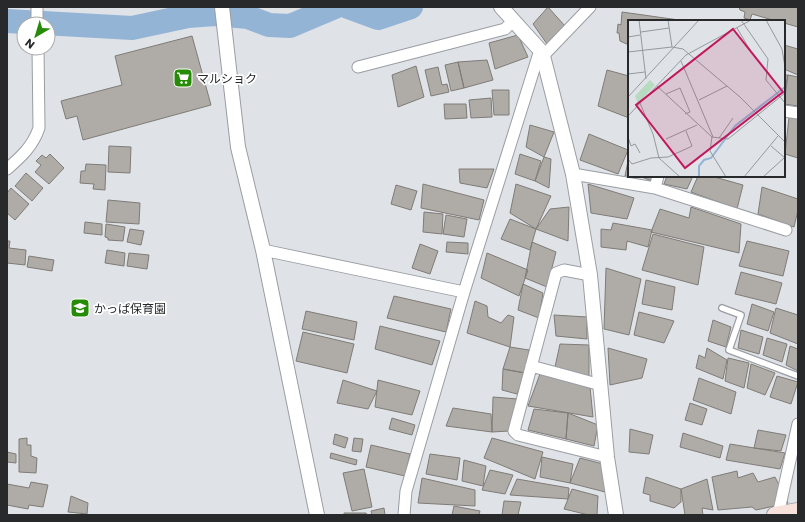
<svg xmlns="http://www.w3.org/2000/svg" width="805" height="522" font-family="Poppins,'Noto Sans JP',sans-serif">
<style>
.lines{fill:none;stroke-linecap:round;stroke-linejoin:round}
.river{stroke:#94b4d5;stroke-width:24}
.building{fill:#afaba6;stroke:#7f7c77}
.service-casing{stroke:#9a9ea3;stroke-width:8}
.minor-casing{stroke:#9a9ea3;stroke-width:13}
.tertiary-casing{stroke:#9a9ea3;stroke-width:16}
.secondary-casing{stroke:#9a9ea3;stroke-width:18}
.service{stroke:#fff;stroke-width:5.5}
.minor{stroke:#fff;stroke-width:11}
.tertiary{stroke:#fff;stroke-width:14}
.secondary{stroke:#f7e2db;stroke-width:16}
.labels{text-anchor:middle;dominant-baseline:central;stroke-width:3.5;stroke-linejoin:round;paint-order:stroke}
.poi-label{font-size:12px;fill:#27292a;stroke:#fff;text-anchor:start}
.inset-river{fill:none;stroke:#94b4d5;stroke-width:2}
.inset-road{fill:none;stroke:#95999c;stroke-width:1}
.view{fill:#c2185b;fill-opacity:0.15;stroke:#c2185b;stroke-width:2}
.inset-edge{fill:none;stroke:#27292a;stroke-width:2}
</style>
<rect width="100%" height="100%" fill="#dfe3e8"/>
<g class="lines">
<path class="river" d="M348,7l30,11 33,-11
M7,21l125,7 56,-12 27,-2 33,3 21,8 21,1 45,-19"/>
</g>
<path class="building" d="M548,7l17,19 -18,18 -14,-20z
M739,7h59v20l-14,-4v-2h-8l-24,-7 -2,6 -6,-2 1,-6 -5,-2z
M622,12l64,9h-57v24l-9,-4 -1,-8h-2l1,-9 3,1z
M518,35l10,22 -33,12 -6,-26z
M192,36l19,69 -128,35 -6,-24 -11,3 -5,-18 61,-16 -7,-29z
M784,45l14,4v26l-14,-6z
M487,60l6,20 -29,8 -6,-26z
M458,62l6,26 -13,3 -6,-26z
M416,66l8,31 -26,10 -6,-32z
M438,67l4,18 5,-1 2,8 -18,4 -6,-26z
M607,70l22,6v42l-31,-12z
M784,75h4l-4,18z
M788,75l10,2v29l-14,-2z
M492,90h17v25h-15z
M491,98l1,19 -21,1 -2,-18z
M444,104h22l1,14 -22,1z
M789,117l9,2v39l-13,-4z
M530,125l24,7 -10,25 -18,-10z
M589,134l39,16 -10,24 -38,-14z
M109,146l22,1 -1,26 -22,-1z
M50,154l14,14 -15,16 -14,-12 6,-7 -5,-4 6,-6 4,3z
M520,154l21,7 -6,20 -20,-7z
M629,156v20l9,1 -13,-1z
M544,157l7,2 -2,29 -14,-7z
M86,164l20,1 -1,25 -12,-1 1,-5 -14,-1 1,-12h4z
M459,169h35l-7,19 -27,-5z
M26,173l17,15 -11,13 -17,-15z
M639,176h14l-1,5z
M667,176h26l-6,13 -23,-5z
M698,176h13l32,9 -6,24 -46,-17z
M423,184l61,16 -5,20 -58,-12z
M516,184l35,12 -15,33 -26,-16z
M588,184l46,14 -7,21 -36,-6z
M396,185l21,6 -6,19 -20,-6z
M762,187l36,12v11l-4,17 -36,-13z
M11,188l18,16 -14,16 -8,-7v-20z
M108,200l32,3 -1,21 -33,-2z
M569,207l-1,34 -32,-12 14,-20z
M691,207l50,17 -2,29 -88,-21 9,-23 29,9z
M424,212l19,2 -1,20 -19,-2z
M446,215l21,4 -3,18 -21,-3z
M510,219l26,10 -6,21 -29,-11z
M85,222l17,2v11l-18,-2z
M613,223l39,7 -4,17 -21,-6 -1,9 -25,-3v-18l10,1z
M106,224l19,3 -2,14 -15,-1v-2l-3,-1z
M130,229l14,2 -3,14 -14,-3z
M653,234l51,13 -6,38 -56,-15z
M7,241h3l-1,7 17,2 -1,15 -18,-2z
M747,241l42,10 -6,25 -44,-10z
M447,242l21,1v11l-22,-2z
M532,242l24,10 -9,35 -22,-9z
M420,244l18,7 -8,23 -18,-6z
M107,250l18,3 -1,13 -19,-3z
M129,253l20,2 -2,14 -20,-3z
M487,253l41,17 -9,26 -38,-18z
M29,256l25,4 -2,11 -25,-4z
M606,268l35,11 -12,56 -25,-6z
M741,272l41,11 -6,21 -41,-10z
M646,280l29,7 -3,23 -30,-6z
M523,284l20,9 -4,25 -21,-8z
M394,296l57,13 -5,23 -59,-14z
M475,301l12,5 1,11 13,6 7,-8 6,2 -4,30 -43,-14z
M752,304l22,8 -6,19 -21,-7z
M776,308l22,7v29l-28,-11z
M306,311l51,11 -3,18 -52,-11z
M639,312l35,9 -10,22 -30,-8z
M554,315l33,2v22l-31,-3z
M713,320l18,7 -5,20 -18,-6z
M380,326l60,15 -8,24 -57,-16z
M741,330l22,7 -4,17 -21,-6z
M303,332l51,12 -7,29 -51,-12z
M767,338l20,6 -5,18 -19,-7z
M560,344l29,1v36l-34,-14z
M790,346l8,3v22l-12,-6z
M510,347l19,3 -4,23 -22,-4z
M608,348l39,11 -5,19 -32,7z
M707,348l20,12 -4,19 -27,-11 3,-13 6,3z
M728,358l21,5 -5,25 -19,-7z
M751,364l24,9 -10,22 -18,-7z
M503,369l22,4 -8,21 -15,-4z
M540,374l50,13 3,30 -65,-11z
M777,376l21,6 -7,22 -21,-7z
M699,378l37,14 -5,22 -38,-14z
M343,380l34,11 -9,18 -31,-6z
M378,380l42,11 -8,24 -37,-8z
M493,397l25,2 -9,32 -17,1z
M690,403l17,6 -5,16 -17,-5z
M453,408l38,6 1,18 -46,-6z
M534,409l34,4 -2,26 -38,-9z
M568,413l30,12 -4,21 -28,-7z
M392,418l23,7 -3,10 -23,-6z
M630,429l23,6 -4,19 -20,-2z
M758,430l28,5 -5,16 -27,-3z
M683,433l40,13 -3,12 -40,-11z
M335,434l13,4 -3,10 -12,-4z
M27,438v7h4v11l6,2 -1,15 -17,-1v-33z
M354,438l9,1 -2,13 -9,-1z
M492,438l51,14 -8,27 -51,-21z
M730,444l55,9 -5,16 -54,-9z
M371,445l39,9 -5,22 -39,-9z
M7,452l9,2v9l-9,-1z
M331,453l26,7 -1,5 -26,-7z
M430,454l30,4 -3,22 -31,-6z
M542,457l31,7 -3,19 -30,-6z
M580,458l23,6 10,30 -43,-11z
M464,460l22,6 -3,20 -21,-5z
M364,469l8,38 -20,4 -9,-38z
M490,470l23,5 -8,19 -23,-4z
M737,471l1,7 15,-5 5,9 17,-5 13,26 -32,7 -4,-3 -34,3 -6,-33z
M646,477l35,12v13l-7,6 -24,-7v-6l-7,-2z
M422,478l53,12v16l-57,-3z
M517,479l52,9 -1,11 -58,-4z
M707,479l6,31 -11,-2 1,7h-18l-4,-26z
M31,482l17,3 -5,22 -14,-2 -1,4 -21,-4v-21l22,4z
M572,489l26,7 -1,19h-8l-25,-6z
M71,496l17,7 -1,11 -19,-2z
M504,501l17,1 -3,13h-16z
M454,506l26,5 -1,4h-27z
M384,508l1,7h-13l-1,-4z
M344,513h22l1,2h-23z"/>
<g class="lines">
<g class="service-casing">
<path id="service" d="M722,308l19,7 -12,35 69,26"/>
</g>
<g class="minor-casing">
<path id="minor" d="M37,7v17
M543,56l47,-49
M358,67l147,-38 8,-8
M784,111l14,2
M7,169c14,-12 26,-23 32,-41l-1,-80
M573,174l82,14 131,42
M655,188l3,-12
M263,250l201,42
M590,275l-26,-5 -8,3 -42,158 4,4 89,22
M531,366l70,19
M404,515l2,-24 58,-199 76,-242
M778,515l20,-91"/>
</g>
<g class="tertiary-casing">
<path id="tertiary" d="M222,7l16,140 25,103 54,265
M501,7l39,43 3,6 30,118 17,101 17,182 9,58"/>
</g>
<g class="secondary-casing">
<path id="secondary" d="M775,515l23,-4"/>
</g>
<use href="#service" class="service"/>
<use href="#minor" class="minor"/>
<use href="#tertiary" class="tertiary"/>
<use href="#secondary" class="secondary"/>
</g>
<defs>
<g id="supermarket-square" transform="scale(1)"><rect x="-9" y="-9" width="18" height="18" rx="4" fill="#268c07" stroke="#fff"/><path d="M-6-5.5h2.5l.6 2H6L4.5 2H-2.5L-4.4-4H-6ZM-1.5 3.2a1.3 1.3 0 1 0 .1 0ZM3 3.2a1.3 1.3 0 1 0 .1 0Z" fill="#fff"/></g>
<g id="school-square" transform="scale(1)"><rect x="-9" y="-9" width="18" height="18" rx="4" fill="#268c07" stroke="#fff"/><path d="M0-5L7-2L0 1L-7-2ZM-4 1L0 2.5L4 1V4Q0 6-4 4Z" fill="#fff"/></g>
</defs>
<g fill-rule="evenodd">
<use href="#supermarket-square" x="183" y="78"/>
<use href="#school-square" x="80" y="308"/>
</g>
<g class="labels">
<g class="poi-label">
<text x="197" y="78">マルショク</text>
<text x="94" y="308">かっぱ保育園</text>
</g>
</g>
<g transform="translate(628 20)">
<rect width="157" height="157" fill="#dfe3e8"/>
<path d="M22,60l5,5 -17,19 -3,-8z" fill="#b7dbc0"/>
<path class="inset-river" d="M71,157v-11l5,-6 7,-2 24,-32 50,-39"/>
<path class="inset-road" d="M11,0l7,59M40,0l4,27M113,0l27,39 -2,21 19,23M138,0l16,29 3,18M109,8l13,22M13,12l28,-4M0,17l12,-2M0,32l44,-5 11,2 57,48 45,45M53,41l32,76M0,54l17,-2M29,66l55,51 16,2 57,-46M38,74l14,-6 10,24 -5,2M0,77l71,-77M71,80l28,-14M12,83l13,31 6,24 21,19M0,96l58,-61 65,-35M0,117l3,9 4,-2 5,9M84,117l-2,14 16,26M91,118l14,-20M38,119l31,-14M143,126l14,12M0,139l4,5 19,-6 17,-1 20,-9 4,-2 -6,-15M116,157l34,-41M135,157l21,-19"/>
<path class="view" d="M105,9l50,63 -98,76 -49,-63z"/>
<rect width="157" height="157" class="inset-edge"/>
</g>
<rect width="805" height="522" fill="none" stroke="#27292a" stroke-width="16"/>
<g transform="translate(36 36) rotate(218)"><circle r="19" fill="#ffffff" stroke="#a9a9aa"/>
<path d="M0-3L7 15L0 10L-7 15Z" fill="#268c07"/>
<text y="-6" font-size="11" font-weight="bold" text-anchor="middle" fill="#27292a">N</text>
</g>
</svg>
